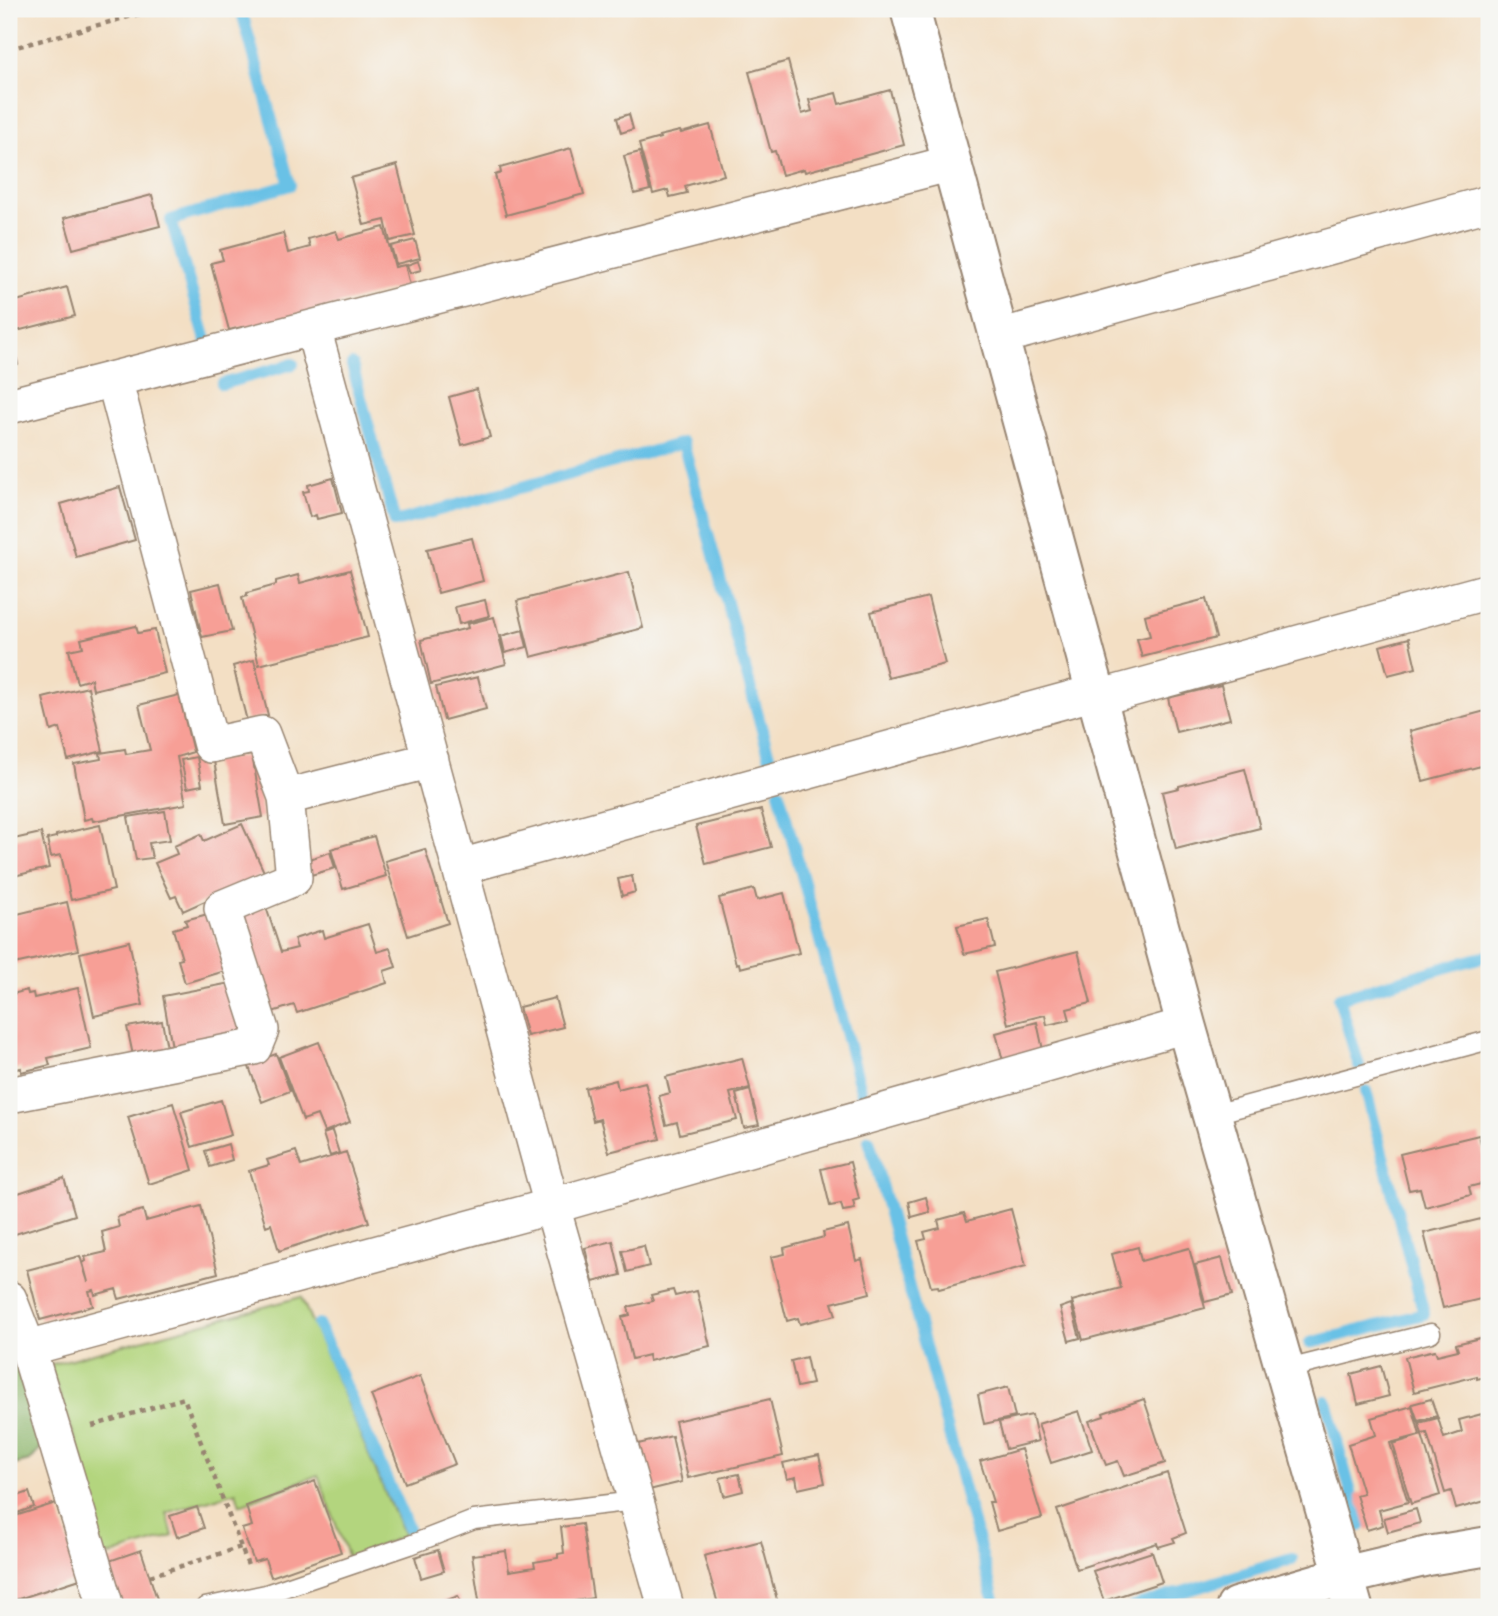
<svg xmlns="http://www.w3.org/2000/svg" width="1498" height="1616" font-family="'Patrick Hand',sans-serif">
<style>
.green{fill:#b3d57e;stroke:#77804e;stroke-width:2}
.forest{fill:#8eb66d;stroke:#647046;stroke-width:2}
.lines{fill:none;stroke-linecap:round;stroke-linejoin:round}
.stream{stroke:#69c1e6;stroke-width:12}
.building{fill:#f79f96}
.service-casing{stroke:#978471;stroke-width:21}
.minor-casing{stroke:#978471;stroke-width:38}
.tertiary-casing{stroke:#978471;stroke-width:42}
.path{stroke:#978471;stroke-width:4.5;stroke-dasharray:5 5;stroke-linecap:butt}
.service{stroke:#fff;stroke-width:18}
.minor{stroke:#fff;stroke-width:35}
.tertiary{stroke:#fff;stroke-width:38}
</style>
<rect width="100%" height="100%" fill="#f6f6f2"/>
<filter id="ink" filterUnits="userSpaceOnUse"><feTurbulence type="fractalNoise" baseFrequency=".0143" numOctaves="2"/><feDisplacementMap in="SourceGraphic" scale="14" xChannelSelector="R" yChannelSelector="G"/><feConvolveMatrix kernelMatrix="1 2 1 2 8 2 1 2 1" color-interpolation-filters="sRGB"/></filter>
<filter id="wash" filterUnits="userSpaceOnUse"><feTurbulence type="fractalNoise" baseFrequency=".00686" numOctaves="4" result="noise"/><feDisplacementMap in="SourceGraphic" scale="28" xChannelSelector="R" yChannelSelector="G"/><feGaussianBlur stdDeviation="1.57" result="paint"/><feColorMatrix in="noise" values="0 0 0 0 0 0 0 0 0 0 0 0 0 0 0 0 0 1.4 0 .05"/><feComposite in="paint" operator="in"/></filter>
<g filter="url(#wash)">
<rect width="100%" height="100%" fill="#f3dfc4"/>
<path class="green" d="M301,1297l103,239 -56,22 -30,-83 -78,30 -4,-13 -69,21 6,23 -72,22 -20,-60 5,-28 -37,-105z"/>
<path class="forest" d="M9,1338l33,109 -12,14 -21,5z"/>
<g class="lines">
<path class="stream" d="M206,340l-35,-120 119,-35 -49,-176
M352,365l43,157 288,-79 87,316
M222,384l71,-20
M779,792l84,305
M1359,1066l-20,-68 150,-43
M869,1140l127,467
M318,1324l90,204
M1310,1343l114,-29 -58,-223
M1326,1401l34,125
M1133,1607l159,-48"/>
</g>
<g id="blocks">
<path class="building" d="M788,61l14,53 10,-3 -3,-11 27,-7 3,11 51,-14 14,55 -99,27 -1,-3 -22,6 -7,-24 -4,1 -22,-80z
M629,114l4,15 -12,4 -4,-15z
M710,125l14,50 -39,11 2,7 -17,4 -2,-7 -15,4 -14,-50 21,-6 -1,-2 21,-5 1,2z
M571,148l13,46 -78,21 -11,-40 6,-2 -1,-5z
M640,152l10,38 -16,4 -10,-38z
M397,165l18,70 -25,6 -5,-21 -21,5 -13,-47z
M152,195l8,31 -87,23 -9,-31z
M384,227l11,40 10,-2 5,20 -167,45 -1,-3 -13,3 -18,-67 12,-3 -3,-10 63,-17 5,20 22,-6 -2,-8 28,-8 3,8z
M415,240l5,18 -24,6 -5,-18z
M418,261l3,9 -11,3 -3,-8z
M67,287l8,29 -66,17v-30z
M12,338l6,26 -9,2v-27z
M477,389l13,48 -28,8 -13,-48z
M333,478l9,35 -25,6 -1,-4 -6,2 -7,-25 6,-1 -1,-6z
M120,487l15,53 -59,17 -15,-53z
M472,538l11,43 -45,12 -11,-44z
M350,570l18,67 -109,28 -17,-67 5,-2v-3l29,-8v-4l22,-6 2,8z
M629,572l14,56 -112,29 -14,-56z
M220,583l12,48 -30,6 -11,-47z
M928,597l17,67 -57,14 -17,-66z
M1206,599l10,39 -74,19 -5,-18 13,-3 -5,-21z
M485,600l4,16 -30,8 -4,-17z
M494,617l12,47 -75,20 -10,-44 47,-12 -1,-4z
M136,626l2,7 17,-3 10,43 -72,17 -2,-11 -14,4 -8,-33 14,-3 -2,-8z
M523,630l4,17 -22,6 -4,-17z
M1409,638l7,30 -28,7 -8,-29z
M254,660l14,55 -21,6 -14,-55z
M478,677l8,32 -42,11 -8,-33z
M1221,685l9,34 -54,13 -8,-34z
M88,687l15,64 -35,9 -8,-32 -9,3 -8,-33z
M179,695l14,57 -16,5 9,47 -93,17 -1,-3 -8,2 -10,-56 27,-5 -1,-6 25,-4 1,5 24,-4 -11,-45z
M1489,710v54l-66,17 -13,-50z
M252,755l11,62 -38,7 -11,-63z
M197,757l5,28 -15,3 -6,-28z
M1245,769l15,59 -84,21 -14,-57 17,-4v-2z
M761,810l10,37 -65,17 -10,-38z
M165,811l5,29 -21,3 3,15 -16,2 -8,-43z
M242,824l23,50 -82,37 -7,-15 -5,2 -16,-35 22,-9 -3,-8 27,-12 3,7z
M100,825l14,65 -43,10 -10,-45 -10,2 -4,-18 9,-2v-2z
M41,833l8,35 -40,9v-37z
M374,836l12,40 -43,13 -12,-40z
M425,849l23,74 -40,13 -23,-75z
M330,852l5,16 -24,7 -4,-15z
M632,876l3,16 -13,4 -4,-17z
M754,889l3,11 27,-7 15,60 -59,15 -1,-5 -3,1 -17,-66z
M67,902l11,48 -64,14 -5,-23v-25z
M266,907l15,45 16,-4 -3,-9 28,-9 2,8 44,-14 9,28 13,-4 6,19 -12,4 3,12 -90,30 -3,-8 -28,9 -32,-96z
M208,914l17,57 -40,12 -7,-23 4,-1 -9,-30 14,-4 -2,-5z
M988,919l7,28 -31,7 -7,-28z
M129,941l14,64 -49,11 -14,-63z
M1078,951l13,52 -24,6 3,11 -23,5 -2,-10 -37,9 -13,-52z
M236,982l10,57 -73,14 -10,-57z
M78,988l13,60 -43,10 2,7 -29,7v-4l-10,2 -1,-3h-1v-72l18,-5 1,4 5,-1 1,5z
M555,998l8,29 -36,9 -8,-29z
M162,1021l6,32 -34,7 -7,-33z
M1037,1022l6,28 -40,11 -7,-28z
M319,1042l31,80 -26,10 -7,-17 -14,5 -24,-63z
M276,1054l14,37 -28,11 -14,-38z
M742,1058l8,30 -20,5 7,27 -57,14 -3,-12 -11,3 -7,-29 11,-3 -4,-16z
M616,1080l2,9 27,-7 15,57 -51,13 -9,-33 -7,2 -8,-33z
M750,1090l9,35 -15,3 -8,-34z
M221,1100l10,35 -39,12 -11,-35z
M173,1103l20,67 -44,14 -21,-67z
M332,1131l7,22 -9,3 -7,-22z
M1479,1135l10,41v6l-20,5 2,8 -46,12 -5,-19 -11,2 -9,-36z
M228,1144l4,16 -22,7 -5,-16z
M296,1151l5,15 45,-14 23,70 -90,29 -8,-27 -5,2 -17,-55 20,-6 -2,-5z
M850,1162l9,37 -6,2 2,8 -12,2 -2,-7 -11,2 -9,-37z
M64,1178l11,37 -66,21v-40z
M926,1197l4,15 -18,5 -3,-15z
M201,1206l17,67 -99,26 -3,-10 -21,6 -1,-5 -5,1 4,15 -53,14 -13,-50 53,-14 8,26 -5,-19 3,-2 -1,-4 21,-5 -4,-20 17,-5 -2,-10 26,-7 3,11z
M1011,1209l15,57 -87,23 -1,-3 -7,1 -13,-46 8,-2 -2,-7 16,-4 -2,-8 26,-7 3,8z
M1489,1217v80l-46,11 -19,-75z
M848,1226l8,35 6,-2 8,34 -38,10 4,12 -36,9 -2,-6 -11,3 -16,-64 14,-3 -1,-6 40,-11 -1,-5z
M613,1241l8,34 -28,7 -8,-34z
M644,1246l5,20 -22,6 -5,-21z
M1138,1247l3,14 48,-13 16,60 -122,32 -11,-39 49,-13 -9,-34z
M1222,1258l10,37 -27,7 -10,-37z
M673,1290l2,6 22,-5 13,55 -61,15 -1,-6 -16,4 -10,-42 8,-2 -2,-8 25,-6 -2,-6z
M1071,1304l9,34 -11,3 -9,-33z
M1480,1338l9,38 -12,3v-3l-63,16 -9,-35 30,-7 2,5 21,-5 -2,-6z
M806,1357l6,27 -15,3 -6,-26z
M1381,1366l8,30 -31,8 -7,-30z
M420,1376l35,88 -50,19 -34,-88z
M1008,1387l7,30 -31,7 -6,-29z
M770,1399l13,57 -95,22 -13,-57z
M1144,1399l21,64 -41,13 -6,-15 -12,4 -17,-44 15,-5 -1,-3z
M1431,1399l6,17 -19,5 -6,-17z
M1412,1406l8,29 -30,8 18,59 -29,8 4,15 -16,5 -11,-35 7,-2 -15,-49 28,-9 -5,-17z
M1079,1411l13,39 -41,13 -13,-39z
M1482,1414l3,6 4,-1v74h-1l1,7 -33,9 -5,-18 -6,2 -18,-60 -5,1 -3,-11 19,-5 6,20 18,-6 -3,-12z
M1032,1415l6,26 -32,8 -7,-27z
M1422,1435l18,60 -29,9 -18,-60z
M672,1436l10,46 -33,8 -11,-46z
M1021,1449l21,69 -45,13 -8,-29h4l-13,-41z
M819,1455l6,28 -27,6 -2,-12 -9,2 -4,-16z
M1167,1473l19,60 -13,5 2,4 -17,5 -1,-4 -80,26 -20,-59z
M739,1474l4,17 -19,5 -4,-18z
M315,1481l26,71 -70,25 -6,-18 -11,3 -12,-33 10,-3 -6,-20z
M29,1492l5,15 -25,9v-17z
M56,1503l24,76 -71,23v-84z
M197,1507l7,21 -27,9 -7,-21z
M1416,1509l4,14 -32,9 -4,-14z
M582,1524l11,74 -18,3 1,6h-96l-8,-52 34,-4 3,20 26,-4 -1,-5 24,-4v-4l6,-1 -3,-26z
M761,1541l18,66h-60l-15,-51z
M141,1550l17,52 -14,5h-23l-15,-45z
M438,1550l6,21 -23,7 -6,-21z
M1152,1552l10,30 -58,19 -11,-30z
M458,1596l4,11h-34z
M1437,1601l1,6h-22z"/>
</g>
</g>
<g filter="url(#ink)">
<use href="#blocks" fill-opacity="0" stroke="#978471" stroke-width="2"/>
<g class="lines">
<g class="service-casing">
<path id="service" d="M1211,1115l278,-75
M1284,1370l147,-37
M205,1607l61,-13 144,-49 64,-25 161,-19"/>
</g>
<g class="minor-casing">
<path id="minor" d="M313,328l239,878 114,401
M999,337l490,-134
M114,379l97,366 51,-11 24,63 145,-37
M9,406l943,-243
M1098,698l391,-107
M460,867l636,-175
M9,1095l245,-48 7,-17 -39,-122 72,-30 -8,-81
M9,1299l19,49
M106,1607l-78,-259 524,-142 634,-181"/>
</g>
<g class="tertiary-casing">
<path id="tertiary" d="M910,9l276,1016 167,582
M1236,1607l107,-31 85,-20 61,-10"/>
</g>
<path class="path" d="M9,49l149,-40
M92,1426l92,-28 65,170
M150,1576l91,-29"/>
<use href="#service" class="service"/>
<use href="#minor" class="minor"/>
<use href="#tertiary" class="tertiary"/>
</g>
</g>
<rect width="1498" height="1616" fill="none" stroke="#f6f6f2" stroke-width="35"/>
</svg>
